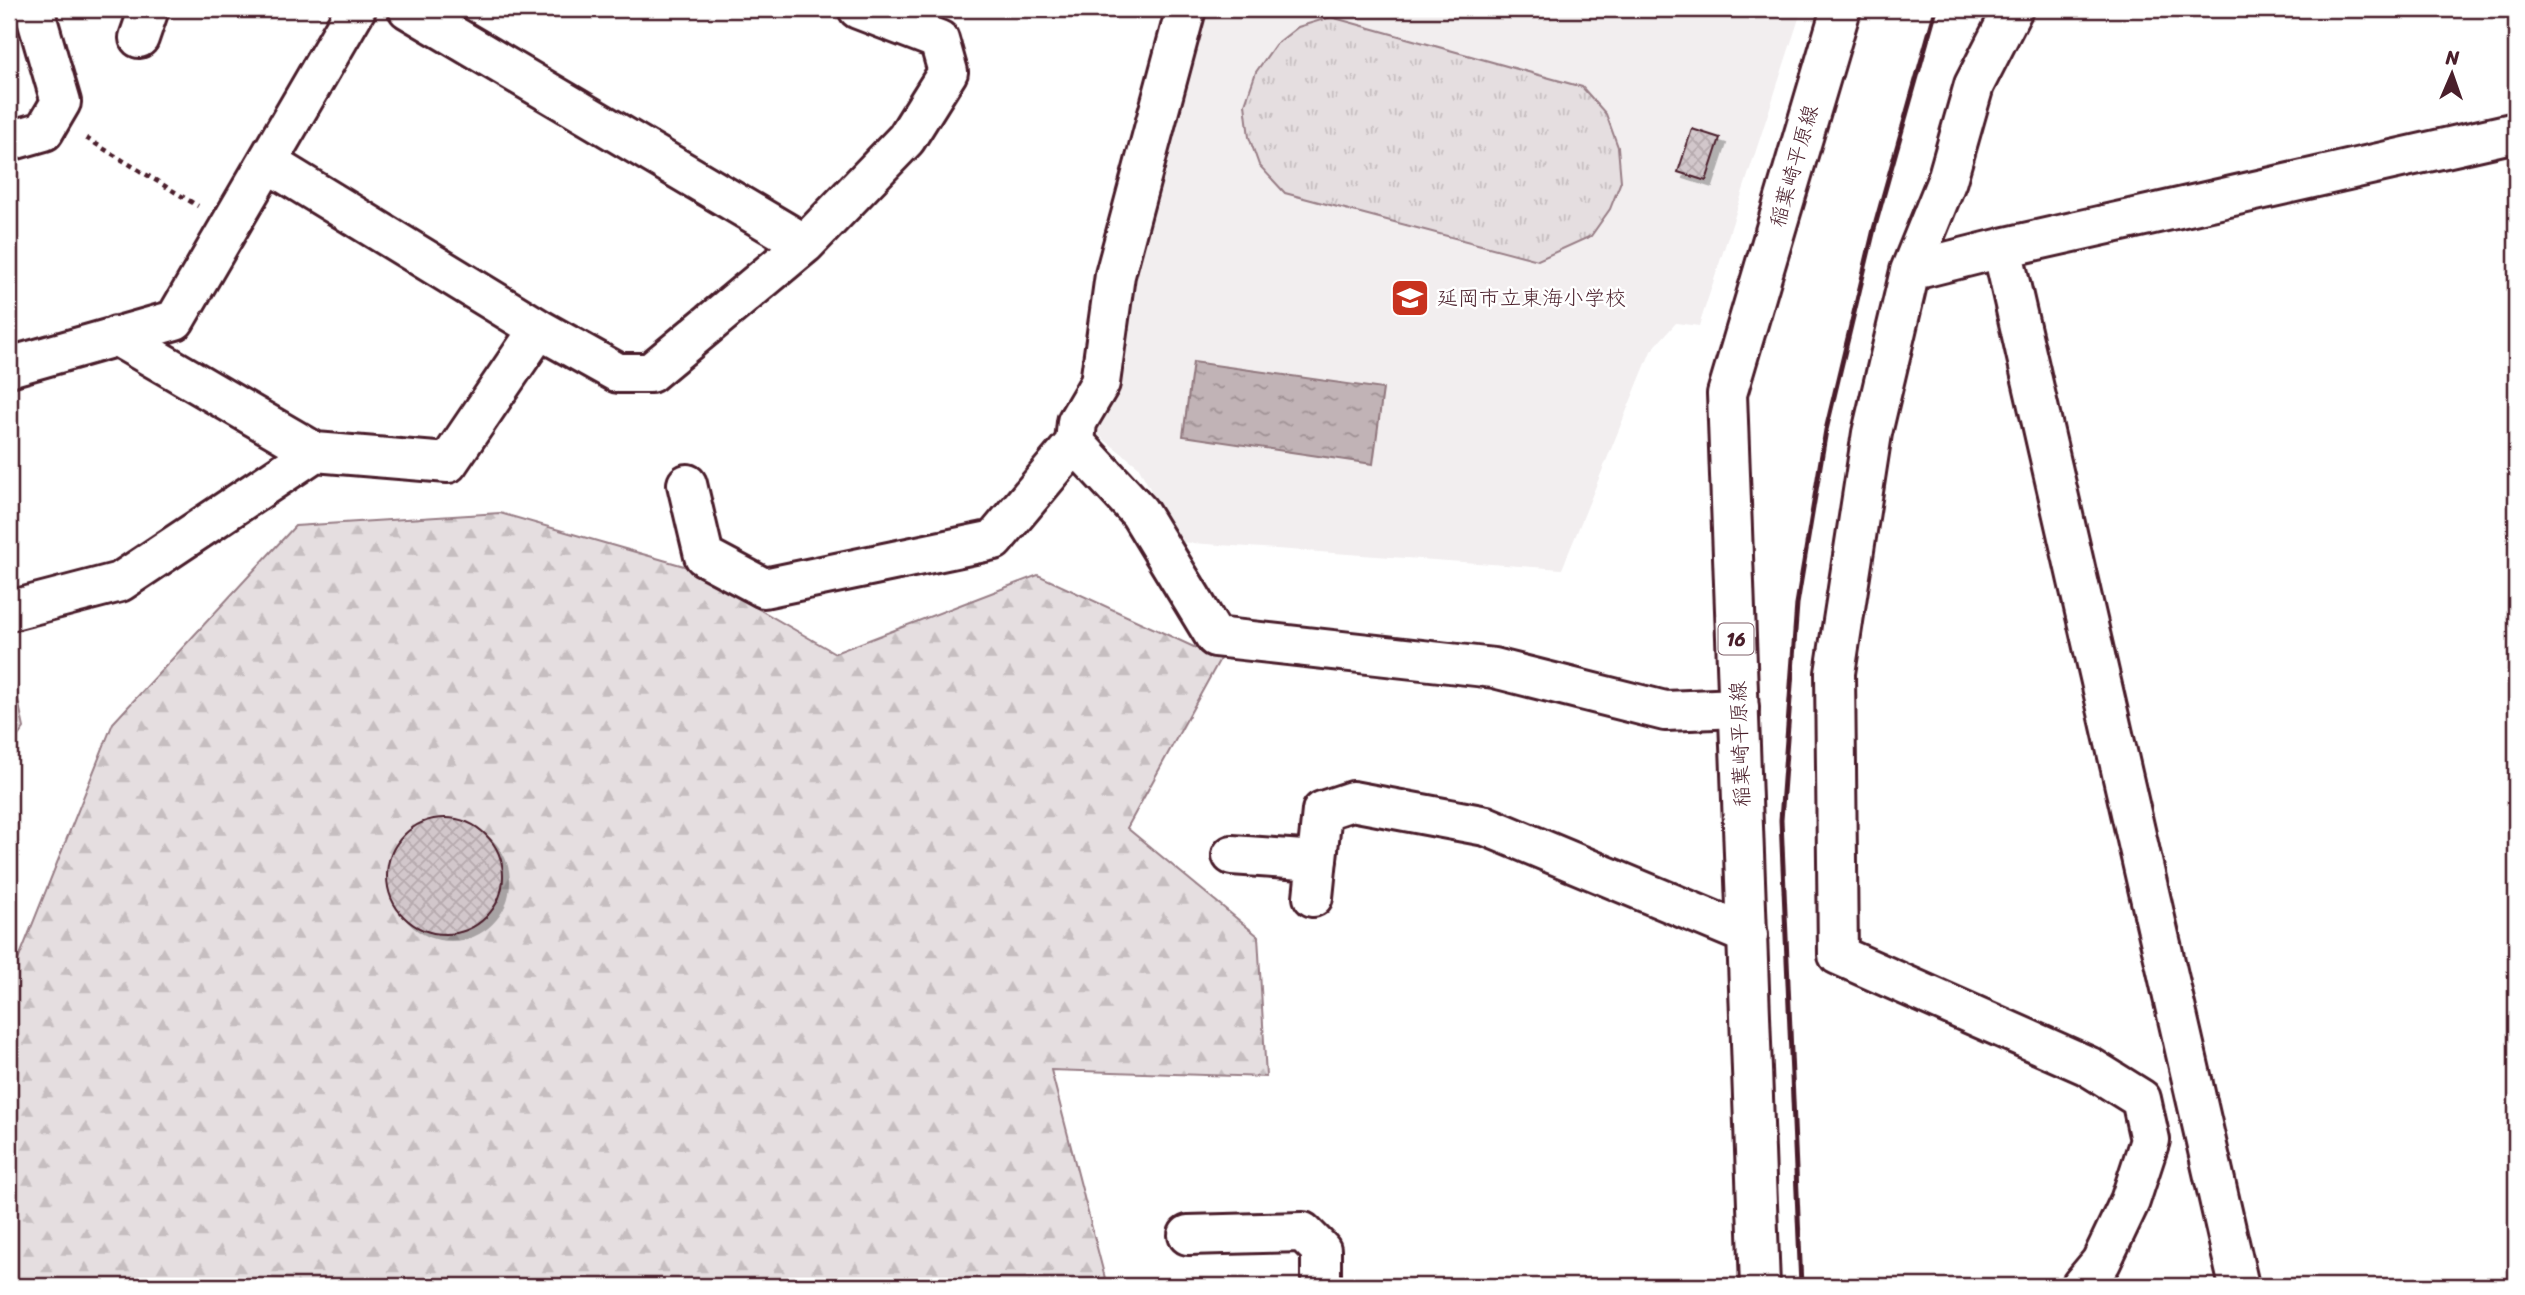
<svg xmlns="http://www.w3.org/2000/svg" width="2525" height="1295" font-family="Sriracha,'Klee One',sans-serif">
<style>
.built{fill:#f2eeef}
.forest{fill:url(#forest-firs);stroke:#987e86;stroke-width:2}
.park{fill:url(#park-tufts);stroke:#987e86;stroke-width:2}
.water{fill:url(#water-ripples);stroke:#91787e;stroke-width:2}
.building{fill:url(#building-cross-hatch);stroke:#4a1f2b;stroke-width:2;filter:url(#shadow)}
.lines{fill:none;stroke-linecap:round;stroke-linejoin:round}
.minor-casing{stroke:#4a1f2b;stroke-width:44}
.major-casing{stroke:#4a1f2b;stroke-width:44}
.path{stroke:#4a1f2b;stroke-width:4.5;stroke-dasharray:5 5;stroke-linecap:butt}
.minor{stroke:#fff;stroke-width:38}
.major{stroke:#fff;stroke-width:38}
.rail{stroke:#4a1f2b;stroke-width:5}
.labels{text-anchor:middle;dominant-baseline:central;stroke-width:5;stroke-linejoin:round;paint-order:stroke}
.shield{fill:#fff;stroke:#80626b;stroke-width:2}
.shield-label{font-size:19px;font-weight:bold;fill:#4a1f2b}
.street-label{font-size:21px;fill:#4a1f2b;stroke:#fff}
.poi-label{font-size:21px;fill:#4a1f2b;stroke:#fff;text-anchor:start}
</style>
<defs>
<pattern id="forest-firs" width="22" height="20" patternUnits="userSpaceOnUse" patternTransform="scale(1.75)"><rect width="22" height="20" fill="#e5dee0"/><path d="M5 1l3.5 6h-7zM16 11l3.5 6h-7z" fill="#c6bec0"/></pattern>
<pattern id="park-tufts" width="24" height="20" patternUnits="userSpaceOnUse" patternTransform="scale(1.75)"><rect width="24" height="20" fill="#e5dee0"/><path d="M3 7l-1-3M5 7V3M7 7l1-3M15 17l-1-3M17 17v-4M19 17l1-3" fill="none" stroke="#c6bec0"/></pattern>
<pattern id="water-ripples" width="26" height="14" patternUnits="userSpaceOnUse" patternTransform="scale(1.75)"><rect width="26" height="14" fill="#c1b3b6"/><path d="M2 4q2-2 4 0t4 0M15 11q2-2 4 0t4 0" fill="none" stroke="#9f9194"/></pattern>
<pattern id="building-cross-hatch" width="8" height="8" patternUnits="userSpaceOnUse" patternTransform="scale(1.75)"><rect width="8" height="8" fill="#d2c7cb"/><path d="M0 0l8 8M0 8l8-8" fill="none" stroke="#b6aaae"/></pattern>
<filter id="shadow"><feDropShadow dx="6" dy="6" stdDeviation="0" flood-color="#0004"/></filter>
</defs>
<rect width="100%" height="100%" fill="#fff"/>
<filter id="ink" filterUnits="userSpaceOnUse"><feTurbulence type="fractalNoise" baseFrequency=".0143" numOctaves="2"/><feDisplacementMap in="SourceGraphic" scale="14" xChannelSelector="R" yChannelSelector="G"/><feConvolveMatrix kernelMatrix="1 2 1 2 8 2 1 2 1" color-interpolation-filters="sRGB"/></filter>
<g filter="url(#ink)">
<path class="built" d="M1181,9h621l-103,317 -23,-3 -25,28 -89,218 -384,-27 -40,-76 -50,-39z"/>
<path class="forest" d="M500,513l184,53 151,87 203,-78 182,84 -93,169 131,108 8,141 -215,-7 56,216h-1088l-10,-13v-290l104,-260 182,-197z"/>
<path class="park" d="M1331,17l251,70 24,27 12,33 3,34 -11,28 -19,27 -53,24 -253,-67 -26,-28 -10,-28 -4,-33 11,-32 19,-27 23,-18z
M9,657l15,71 -15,20z"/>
<path class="water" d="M1193,362l190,27 -10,75 -190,-28z"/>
<path class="building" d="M1692,129l28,9 -14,43 -28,-9z
M387 876a58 58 0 1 1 116 0a58 58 0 1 1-116 0Z"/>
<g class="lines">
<g class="minor-casing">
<path id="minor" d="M408,9l397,235
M2013,9l-39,76 -27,95 -37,91 -38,162 -37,240 3,282 250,111 53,33 9,41 -20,61 -29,61 -20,24
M139,38l10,-29
M9,141l35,-10 17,-29 -27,-93
M268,163l271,166 79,44h32l155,-129 101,-105 42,-67 -9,-32 -81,-31
M2002,248l237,1038
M1910,271l92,-23 514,-116
M116,336l199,116 133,11 91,-134
M9,367l166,-47 181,-311
M1075,443l2,-21 23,-39 15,-108 71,-266
M687,484l17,72 60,32 230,-48 81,-97 64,69 76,125 279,31 171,43 74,-3
M9,611l111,-29 195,-130
M1232,855l85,6
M1313,897l9,-86 30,-10 134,25 262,109
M1188,1235l115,-3 18,18v36"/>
</g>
<g class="major-casing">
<path id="major" d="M1760,1286l-33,-892 114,-385"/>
</g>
<path class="path" d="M86,138l112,68"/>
<use href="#minor" class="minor"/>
<use href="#major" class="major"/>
<path class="rail" d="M1801,1286l-20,-466 16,-216 29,-174 48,-201 62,-220"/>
</g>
</g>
<defs>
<g id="school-square" transform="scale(2.0125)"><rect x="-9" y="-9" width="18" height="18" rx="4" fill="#c8321e" stroke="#fff"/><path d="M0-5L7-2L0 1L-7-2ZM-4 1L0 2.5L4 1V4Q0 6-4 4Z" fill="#fff"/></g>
</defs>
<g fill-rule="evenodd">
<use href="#school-square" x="1410" y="298"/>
</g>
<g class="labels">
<rect class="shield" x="1718.5" y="623.5" width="35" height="31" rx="5"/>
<g class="shield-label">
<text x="1736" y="639">16</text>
</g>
<g class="street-label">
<text transform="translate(1794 166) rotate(-74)">稲葉崎平原線</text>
<text transform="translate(1740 744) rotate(-92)">稲葉崎平原線</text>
</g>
<g class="poi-label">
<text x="1437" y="298">延岡市立東海小学校</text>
</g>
</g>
<rect width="2525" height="1295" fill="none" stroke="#fff" stroke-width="35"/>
<rect x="18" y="18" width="2490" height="1260" fill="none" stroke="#4a1f2b" stroke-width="2.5" filter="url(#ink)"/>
<g transform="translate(2452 74) rotate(2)" stroke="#ffffff" stroke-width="5" paint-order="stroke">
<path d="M0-5L12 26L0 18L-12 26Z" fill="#4a1f2b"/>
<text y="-10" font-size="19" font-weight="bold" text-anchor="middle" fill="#4a1f2b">N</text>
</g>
</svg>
